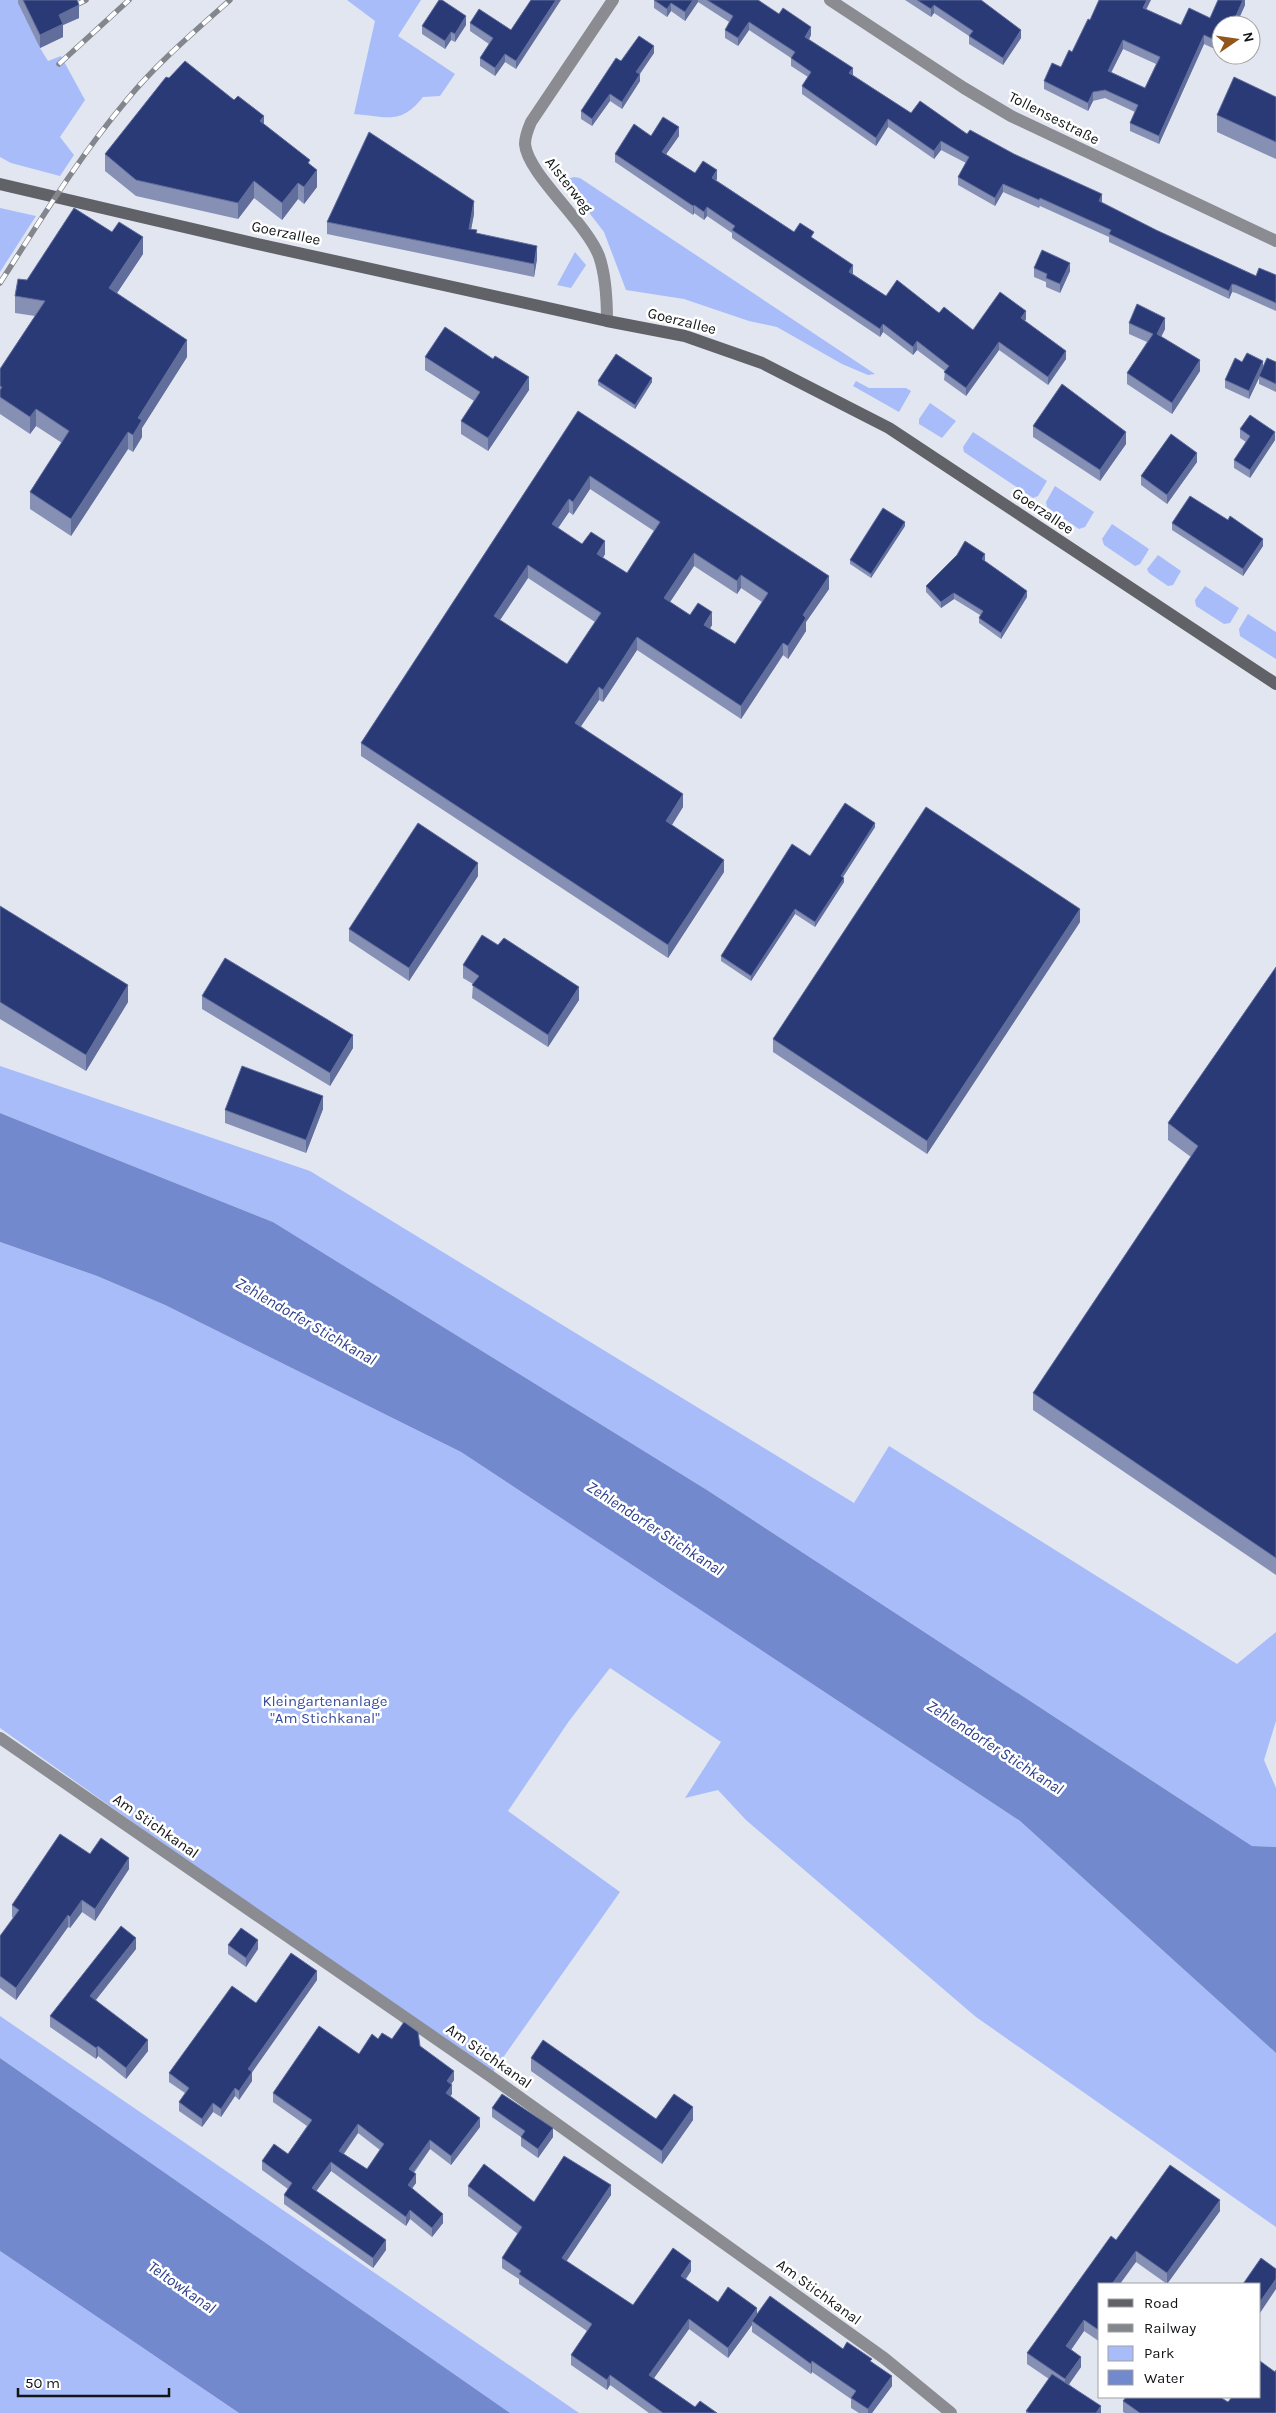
<svg xmlns="http://www.w3.org/2000/svg" width="1276" height="2413" font-family="Karla,sans-serif">
<style>
.green{fill:#a7bcf9}
.water{fill:#7389ce}
.lines{fill:none;stroke-linecap:round;stroke-linejoin:round}
.minor{stroke:#8b8c91;stroke-width:12}
.secondary{stroke:#606268;stroke-width:12}
.rail-casing{stroke:#83868d;stroke-width:5.5}
.rail{stroke:#fff;stroke-width:4;stroke-dasharray:11;stroke-linecap:butt}
.wall{fill:#8690b4;fill-rule:evenodd}
.shaded-wall{fill:#616e9c}
.building{fill:#2a3a77;stroke:#616e9c;fill-rule:evenodd}
.labels{text-anchor:middle;dominant-baseline:central;stroke-width:5;stroke-linejoin:round;paint-order:stroke}
.street-label{font-size:15px;fill:#121417;stroke:#fff}
.park-label{font-size:15px;fill:#374c9e;stroke:#fff}
.water-label{font-size:16px;font-style:italic;fill:#2b3d8e;stroke:#fff}
</style>
<rect width="100%" height="100%" fill="#e2e6f1"/>
<path class="green" d="M0,0h25l15,48 8,13 13,-5 24,44 -25,37 14,18 -14,21 -49,-13 -11,-6z
M347,0h74l-23,36 57,38 -15,22 -17,1c-23,29 -36,19 -69,17l21,-93z
M574,177l6,1 295,196 -7,1 -26,-11 -65,-37 -28,-6 -65,-22 -58,-9 -22,-58 -40,-52z
M0,208l36,8 -36,56z
M575,252l11,13 -15,23 -14,-3z
M856,381l13,7h37l5,3 -12,21 -46,-26z
M930,403l26,18 -14,17 -23,-14v-5z
M973,432l74,49 -9,15 -5,2 -69,-46 -1,-5z
M1055,486l39,26 -9,15 -6,2 -32,-22 -1,-5z
M1112,524l37,25 -9,15 -5,2 -31,-21 -2,-6z
M1158,555l23,16 -8,14 -5,1 -19,-13 -2,-4z
M1205,586l34,22 -9,15 -6,1 -28,-18 -1,-6z
M1248,614l28,18v27l-36,-23 -1,-7z
M0,1066l310,105 544,332 35,-57 348,218 39,-32v89l-12,39 12,28v59l-24,-1 -545,-356 -434,-268 -273,-109z
M0,1242l97,34 68,29 296,147 559,369 256,232v174l-300,-210 -230,-197 -28,-30 -33,8 36,-56 -111,-74 -41,53 -61,90 112,81 -130,184 -490,-348z
M0,2016l579,397h-69l-510,-355z
M0,2251l239,162h-239z"/>
<path class="water" d="M0,1113l273,109 434,268 545,356 24,1v206l-256,-232 -559,-369 -296,-147 -68,-29 -97,-34z
M0,2058l510,355h-271l-239,-162z"/>
<g class="lines">
<path class="minor" d="M830,0l134,88 47,28 265,125
M607,321c0,-22 -1,-45 -8,-65 -13,-34 -72,-83 -74,-112 0,-7 3,-15 6,-22l82,-122
M0,1738l490,338 394,282 67,55"/>
<path class="secondary" d="M0,184l253,59 354,78 78,15 77,27 127,65 387,256"/>
<g class="rail-casing">
<path id="rail" d="M74,6l12,-6
M59,64l70,-64
M0,283c40,-62 78,-125 126,-182 30,-37 68,-69 104,-101"/>
</g>
<use href="#rail" class="rail"/>
</g>
<path class="wall" d="M18,0h59l2,18 -16,7v12l-23,11 -22,-45z
M531,0l-15,69 -11,-7 -10,14 -15,-10v-8l9,-14 -19,-13v-8l41,7z
M654,0h104l53,35 -2,5 44,35 58,38 56,21 189,96 100,46 20,-1v36l-40,-18 -4,-1 -3,7 -120,-57v-5l-69,-31 -1,2 -36,-16 -8,14 -37,-21v-8l8,-14 -25,-13 -7,9 -46,-32 -12,19 -74,-52v-8l6,-9 -17,-11v-8l-42,-28 -11,16 -13,-8v-8l4,-8 -31,-20 -13,19 -14,-10 -4,6 -13,-9z
M905,0h76l40,38 -18,27 -34,-21v-8l-35,-23 -3,4z
M1245,0v5l-9,20h-15v27l-17,-8 -45,100 -29,-13v-8l5,-11 -30,-14 -12,3 -5,10 -44,-22v-8l17,-14 11,-15 18,-32 56,-11 35,16 29,-7zM1123,49l33,15 -11,24 -34,-16z
M466,25l-11,17 -4,-2 -6,9 -23,-15v-8z
M654,53l-14,21v7l-18,28 -12,-8 -18,25 -11,-7v-8l40,-50z
M169,78l95,46 46,40 7,23 -13,17 -6,-5 -16,21 -28,-22 -16,21 -102,-23 -31,-25v-17z
M1276,97v62l-59,-27v-17z
M651,136h28l-13,18 29,19 22,6 -1,1 78,52 20,7 39,34v1l33,22 53,17 34,17 53,-11 -1,2 41,38 -18,26 -49,-35 -33,46 -22,-16 1,-9 -28,-21 -4,5 -30,-23 -3,5 -148,-99v-5l-25,-17 -3,4 -10,-7 -1,2 -78,-53v-8z
M474,214l-3,15 6,4 60,26 -3,18 -207,-43v-12z
M143,254l-26,39 70,64 -45,71v9l-9,15 -5,-3 -57,87 -41,-27v-17l32,-49 -26,-17 -6,8 -30,-20v-45l35,-53 -20,-3v-17l12,-16z
M1034,268l36,3 -10,22 -14,-6v-5l-12,-5z
M1129,323l36,6 -4,8 39,34 -28,43 -45,-30v-11l20,-31 -18,-8z
M425,357l104,33 -41,61 -27,-17v-13l13,-20 -49,-31z
M1276,362v30l-17,-8v-6l-10,21 -24,-11v-8l38,-12z
M598,381l54,1 -17,27 -37,-24z
M578,411l251,178 -23,33v9l-18,28 -5,-4 -42,64 -104,-69 -34,52 -4,-2 -18,26 102,81 -11,18 52,47 -56,86 -307,-202v-13zM590,489l64,42 -27,42 -24,-15 2,-4 -23,-10 -24,-16 11,-16 4,3zM694,566l43,28 4,-6 21,14 -27,42 -25,-15 2,-4 -22,-10 -20,-13zM528,578l67,44 -28,42 -67,-44z
M1033,426l93,18 -26,37 -67,-44z
M1240,429l35,11 -25,38 -16,-10v-8l12,-18 -6,-4z
M1197,462l-30,42 -26,-19v-9z
M1172,523l91,23 -20,30 -71,-46z
M905,526l-34,52 -21,-14v-4z
M985,560l-1,1 43,36 -26,42 -22,-16v-5l1,-3 -26,-16 -13,9 -15,-16v-6z
M875,827l-32,50 1,5 -29,45 -20,-13 -44,67 -30,-20v-5l89,-100z
M478,876l-69,105 -60,-40v-12z
M0,906l128,96 -42,69 -86,-52z
M1080,922l-153,232 -154,-102v-13z
M498,945l81,55 -31,47 -76,-49 1,-14 -10,-6v-13z
M1276,967v608l-243,-165v-17l158,-236 -23,-17v-17z
M202,996l151,52 -23,38 -128,-77z
M323,1109l-17,44 -81,-30v-13z
M90,1854l39,15 -34,52 -13,-9 -12,16 -2,-1 -52,73 -16,-12v-52l13,-18 -1,-1v-12z
M228,1945l30,4 -12,18 -18,-13z
M136,1949l-40,51 52,51 -22,28 -28,-23 -2,3 -46,-32v-11z
M317,1980l-65,92v9l-13,19 -4,-4 -14,21 -8,-5 -11,15 -23,-16v-9l6,-9 -16,-11v-9l87,-70z
M378,2039l42,7 34,34 -3,4 1,10 -2,2 30,31 -29,38 -21,-16 -16,24 2,10 -4,5 31,35 -11,14 -22,-18 -4,7 -75,-55 -15,20 70,59 -13,18 -89,-64v-9l4,-6 -26,-19v-9l26,-7 19,-28 -34,-24v-9l86,-39zM358,2133l22,17 -13,19 -23,-15z
M531,2058l125,61 37,1 -31,44 -131,-93z
M492,2108l61,29 -15,21 -17,-12v-9l-29,-20z
M468,2186l66,16 77,-7 -45,66 67,44 58,-34 -5,8 32,23 39,12 86,35 29,13 20,24 -20,27h-13l-8,-5v-9l-39,-27 -1,2 -59,-42v-7l-24,33 -39,-29 -35,49 41,29 22,6h-68l-39,-28 -3,5 -36,-25v-10l16,-24 -68,-47v-5l-17,-11v-10l16,-24 -50,-38z
M1220,2211l-53,73 -31,-22 -36,22v58l-16,-11 -13,19 10,17 -12,17 32,29h-75v-2l23,-32 -22,-15v-11l89,-113z
M1123,2401l105,1 48,11h-151l-2,-1z"/>
<path class="shaded-wall" d="M556,0h5l-45,69v-8z
M693,0h5v2l-13,19v-9z
M1147,0h4l-8,16v-8z
M1243,0h2v5l-9,20h-4z
M671,3v8l-4,6v-8z
M79,5v13l-16,7v12l-23,11v-13l19,-20z
M934,5v8l-3,4v-8z
M466,16v9l-11,17v-8z
M749,22v8l-11,16v-8z
M811,27v8l-6,11v-9z
M1021,30v8l-18,27v-7z
M451,32v8l-6,9v-8z
M1204,35v9l-45,100v-8z
M1123,40v9l-15,30v-8z
M654,46v7l-18,26v-7z
M505,54v8l-10,14v-8z
M853,68v8l-4,-3z
M640,74v7l-18,28v-7z
M1093,92v9l-5,10v-8z
M610,94v7l-18,25v-7z
M264,116v16l-4,-11z
M888,119v8l-12,19v-8z
M679,127v9l-17,24v-8z
M941,141v9l-7,9v-8z
M317,170v17l-13,17v-17z
M717,170v9l-5,7v-8z
M254,181v17l-16,21v-16z
M298,183v16l-16,21v-17z
M1003,184v8l-8,14v-8z
M1102,194v8l-3,8v-9z
M474,201v13l-5,27v-12z
M694,205v8l-1,2v-9z
M707,207v9l-3,4v-8z
M143,237v17l-34,51v-17z
M537,246v13l-3,18v-13z
M1070,263v8l-10,22v-9z
M853,265v8l-4,7v-8z
M1232,284v8l-3,7v-8z
M1026,311v8l-5,8v-9z
M1165,318v11l-8,16v-11z
M883,324v8l-3,5v-8z
M187,340v17l-45,71v9l-9,15v-17l5,-17z
M917,341v9l-4,5v-8z
M999,342v8l-33,46v-8z
M1066,351v8l-18,26v-8z
M1200,360v11l-28,43v-11z
M1263,361v8l-4,7v2l-10,21v-8z
M529,377v13l-41,61v-13z
M652,378v4l-17,27v-4z
M36,409v17l-6,8v-17z
M128,432v17l-57,87v-17z
M1126,432v12l-26,37v-11z
M1275,432v8l-25,38v-8z
M1197,453v9l-30,42v-9z
M590,476v13l-17,26v-13z
M569,499v13l-17,25v-13z
M905,522v4l-34,52v-4z
M1263,539v7l-20,30v-7z
M605,541v13l-8,13v-13z
M694,553v13l-30,45v-13z
M985,554v6l-3,5v-6z
M528,565v13l-34,51v-13z
M741,575v13l-4,6v-13z
M829,576v13l-23,33v9l-18,28v-13l15,-31z
M1027,591v6l-26,42v-6z
M954,593v6l-13,9v-6z
M712,612v13l-8,13v-13z
M637,637v13l-34,52v-12z
M783,643v12l-42,64v-13z
M599,687v13l-24,35v-12z
M683,794v13l-17,27v-13z
M875,823v4l-34,53v-4z
M724,860v12l-56,86v-13z
M478,863v13l-69,105v-13z
M844,878v4l-29,45v-5z
M795,909v5l-44,67v-5z
M1080,909v13l-153,232v-13z
M128,985v17l-42,69v-16z
M579,987v13l-31,47v-12z
M353,1035v13l-23,38v-13z
M323,1096v13l-17,44v-13z
M129,1858v11l-34,52v-12z
M82,1900v12l-12,16v-11z
M68,1915v12l-52,73v-12z
M136,1938v11l-46,58v-11z
M258,1940v9l-12,18v-9z
M317,1971v9l-69,98v-9z
M148,2040v11l-22,28v-11z
M98,2046v10l-2,3v-11z
M454,2071v9l-7,10v-9z
M252,2072v9l-13,19v-9z
M452,2085v9l-6,8v-9z
M235,2088v8l-14,21v-8z
M213,2103v9l-11,15v-8z
M693,2107v13l-31,44v-13z
M480,2118v9l-29,38v-9z
M358,2124v9l-19,27v-9z
M553,2128v9l-15,21v-9z
M430,2140v9l-21,29v-9z
M331,2162v9l-19,26v-9z
M416,2174v9l-8,11v-9z
M611,2185v10l-49,73v-10z
M1220,2200v11l-53,73v-11z
M410,2210v9l-4,7v-9z
M443,2214v9l-11,14v-9z
M386,2240v10l-13,18v-10z
M1136,2251v11l-16,22h-8z
M691,2261v10l-10,15v-10z
M1276,2279v10l-16,24v-11z
M757,2308v10l-5,3v4l-24,33v-10z
M689,2319v10l-40,56v-10z
M1084,2320v11l-18,26v-11z
M1081,2357v10l-16,23v-11z
M812,2361v11l-1,2v-10z
M610,2375v10l-3,5v-10z
M892,2376v10l-20,27h-4v-4z
M1101,2406v7h-5z"/>
<path class="building" d="M23,0h54l2,5 -20,10 4,9 -23,11z
M439,0h3l24,16 -11,18 -4,-2 -6,9 -23,-15z
M531,0h25l-40,61 -11,-7 -10,14 -15,-10 13,-20 -23,-15 9,-14 32,21z
M654,0h39l-8,12 -14,-9 -4,6z
M707,0h51l21,14 4,-6 28,19 -6,10 48,31 -4,5 62,40 9,-12 47,33 3,-4 44,24 88,40 -3,7 57,29 100,46 3,-8 17,7v28l-40,-18 -4,-1 -3,7 -120,-57 2,-4 -71,-32 -1,2 -36,-16 -8,14 -37,-21 11,-20 -28,-16 -7,10 -46,-32 -12,19 -74,-52 9,-14 -20,-14 4,-6 -46,-30 -11,16 -13,-8 8,-14z
M917,0h64l40,30 -18,28 -34,-22 4,-5 -39,-26 -3,4z
M1099,0h48l-4,8 38,17 8,-17 21,10 8,-18h25l-11,25h-11v18l-17,-8 -45,101 -29,-13 8,-18 -33,-15 -12,2 -5,11 -44,-22 8,-18 9,4 8,-17 3,2 16,-33 2,1zM1123,40l37,17 -15,31 -37,-17z
M639,36l15,10 -18,26 4,2 -18,28 -12,-8 -18,25 -11,-8 35,-53 5,3z
M185,61l49,39 4,-4 26,20 -4,5 50,39 -2,3 9,7 -13,17 -6,-4 -16,20 -28,-22 -16,22 -102,-23 -31,-26 61,-77 3,1z
M1234,77l42,20v45l-59,-27z
M663,117l16,10 -17,25 33,21 8,-12 14,9 -5,8 82,54 6,-9 14,9 -3,5 42,28 -4,7 37,24 11,-16 42,33 5,-6 29,23 27,-38 26,19 -5,7 45,33 -18,26 -49,-35 -33,46 -22,-16 5,-6 -32,-25 -4,6 -30,-23 -3,5 -148,-99 3,-4 -28,-19 -3,5 -10,-7 -1,1 -78,-52 19,-30 17,12z
M369,132l105,69 -5,28 8,1 -1,3 61,13 -3,18 -207,-42z
M74,208l38,24 7,-10 24,15 -34,51 78,52 -49,78 4,2 -9,15 -5,-3 -57,87 -41,-27 39,-61 -33,-22 -6,8 -30,-20v-7l2,-3 -2,-1v-17l45,-68 -30,-5 3,-17 9,1z
M1042,250l28,13 -10,21 -14,-6 1,-4 -13,-6z
M1137,304l28,14 -8,16 43,26 -28,43 -45,-30 26,-39 -24,-11z
M445,327l48,32 2,-3 34,21 -41,61 -27,-17 19,-29 -55,-35z
M1247,353l16,8 -14,30 -24,-11 10,-22 7,4z
M616,354l36,24 -17,27 -37,-24z
M1267,358l9,4v22l-17,-8z
M1062,384l64,48 -26,38 -67,-44z
M578,411l251,165 -26,39 3,3 -18,28 -5,-3 -42,63 -104,-69 -34,53 -4,-3 -24,36 108,71 -17,27 58,39 -56,85 -307,-202zM590,476l70,46 -33,51 -30,-19 8,-13 -14,-9 -9,12 -30,-20 17,-25 4,3zM694,553l43,28 4,-6 27,18 -33,51 -31,-19 8,-13 -14,-9 -8,12 -26,-17zM528,565l73,48 -34,51 -73,-48z
M1250,415l25,17 -25,38 -16,-10 16,-24 -10,-7z
M1171,434l26,19 -30,42 -26,-19z
M1190,496l38,24 2,-4 33,23 -20,30 -71,-46z
M883,508l22,14 -34,52 -21,-14z
M965,541l20,13 -3,5 45,32 -26,42 -22,-15 4,-7 -29,-18 -13,9 -15,-16 31,-31z
M845,803l30,20 -34,53 3,2 -29,44 -20,-13 -44,67 -30,-20 71,-112 18,12z
M926,807l154,102 -153,232 -154,-102z
M418,823l60,40 -69,105 -60,-39z
M0,906l128,79 -42,70 -86,-53z
M482,935l16,10 6,-7 75,49 -31,48 -76,-50 7,-9 -16,-11z
M225,958l128,77 -23,38 -128,-77z
M1276,967v591l-243,-165 165,-247 -30,-23z
M242,1066l81,30 -17,44 -81,-30z
M60,1834l30,20 11,-16 28,20 -34,51 -13,-9 -12,17 -2,-2 -52,73 -16,-12v-40l19,-26 -7,-5z
M121,1926l15,12 -46,58 58,44 -22,28 -28,-22 -2,2 -46,-32z
M241,1928l17,12 -12,18 -18,-13z
M291,1953l26,18 -69,98 4,3 -13,19 -4,-3 -14,21 -8,-6 -11,16 -23,-17 10,-14 -20,-15 63,-87 24,17z
M404,2022l14,10 2,14 34,25 -7,10 5,4 -6,8 34,25 -29,38 -21,-16 -21,29 7,5 -8,11 35,29 -11,14 -22,-18 -4,7 -75,-55 -19,26 74,52 -13,18 -89,-63 8,-12 -30,-22 12,-17 14,10 24,-34 -39,-27 46,-67 40,28 13,-20 6,5 4,-6 10,6zM358,2124l26,20 -17,25 -28,-18z
M543,2040l113,79 18,-25 19,13 -31,44 -131,-93z
M502,2094l51,34 -15,21 -17,-12 4,-6 -33,-23z
M564,2156l47,29 -49,73 71,47 40,-57 18,13 -10,15 37,26 10,-15 29,21 -29,40 -39,-29 -40,56 46,32 5,-6 17,12h-54l-53,-38 -3,5 -36,-25 21,-31 -73,-50 2,-3 -19,-13 20,-31 -54,-41 16,-22 50,38z
M1170,2165l50,35 -53,73 -31,-22 -24,33h-12v47l-16,-11 -18,26 15,11 -16,22 -38,-26 84,-117 5,4z
M1261,2258l15,11v10l-16,23v-18h-17z
M770,2296l73,53 4,-7 25,17 -2,2 22,15 -24,33 -17,-11 5,-7 -44,-30 -1,3 -59,-43z
M1260,2361l15,11 1,-2v42l-1,1h-135l-17,-12 3,-4h94l8,5 4,-5h28z
M1052,2374l49,32 -5,7h-66l-4,-2z"/>
<g class="labels">
<g class="street-label">
<text transform="translate(1054 118) rotate(27)">Tollensestraße</text>
<text transform="translate(569 185) rotate(52)">Alsterweg</text>
<text transform="translate(286 233) rotate(12)">Goerzallee</text>
<text transform="translate(682 321) rotate(14)">Goerzallee</text>
<text transform="translate(1043 511) rotate(34)">Goerzallee</text>
<text transform="translate(156 1826) rotate(35)">Am Stichkanal</text>
<text transform="translate(489 2056) rotate(35)">Am Stichkanal</text>
<text transform="translate(819 2292) rotate(36)">Am Stichkanal</text>
</g>
<g class="park-label">
<text x="325" y="1701">Kleingartenanlage<tspan x="325" dy="17">"Am Stichkanal"</tspan></text>
</g>
<g class="water-label">
<text transform="translate(306 1321) rotate(30)">Zehlendorfer Stichkanal</text>
<text transform="translate(655 1528) rotate(33)">Zehlendorfer Stichkanal</text>
<text transform="translate(995 1747) rotate(33)">Zehlendorfer Stichkanal</text>
<text transform="translate(182 2287) rotate(35)">Teltowkanal</text>
</g>
</g>
<rect x="1098" y="2283" width="162" height="115" fill="#ffffff" stroke="#a0a1a2"/>
<rect x="1108" y="2299" width="25" height="8" fill="#606268" stroke="#a0a1a2"/>
<text x="1144" y="2308" font-size="15" fill="#121417">Road</text>
<rect x="1108" y="2324" width="25" height="8" fill="#83868d" stroke="#a0a1a2"/>
<text x="1144" y="2333" font-size="15" fill="#121417">Railway</text>
<rect x="1108" y="2346" width="25" height="15" fill="#a7bcf9" stroke="#a0a1a2"/>
<text x="1144" y="2358" font-size="15" fill="#121417">Park</text>
<rect x="1108" y="2370" width="25" height="15" fill="#7389ce" stroke="#a0a1a2"/>
<text x="1144" y="2383" font-size="15" fill="#121417">Water</text>
<g transform="translate(1236 40) rotate(77)"><circle r="24" fill="#ffffff" stroke="#a0a1a2"/>
<path d="M0-4L9 19L0 12L-9 19Z" fill="#93561a"/>
<text y="-8" font-size="14" font-weight="bold" text-anchor="middle" fill="#121417">N</text>
</g>
<path d="M18 2388v8h151v-8" fill="none" stroke="#121417" stroke-width="2.5"/>
<text x="25" y="2388" font-size="15" fill="#121417" stroke="#ffffff" stroke-width="4" paint-order="stroke">50 m</text>
</svg>
